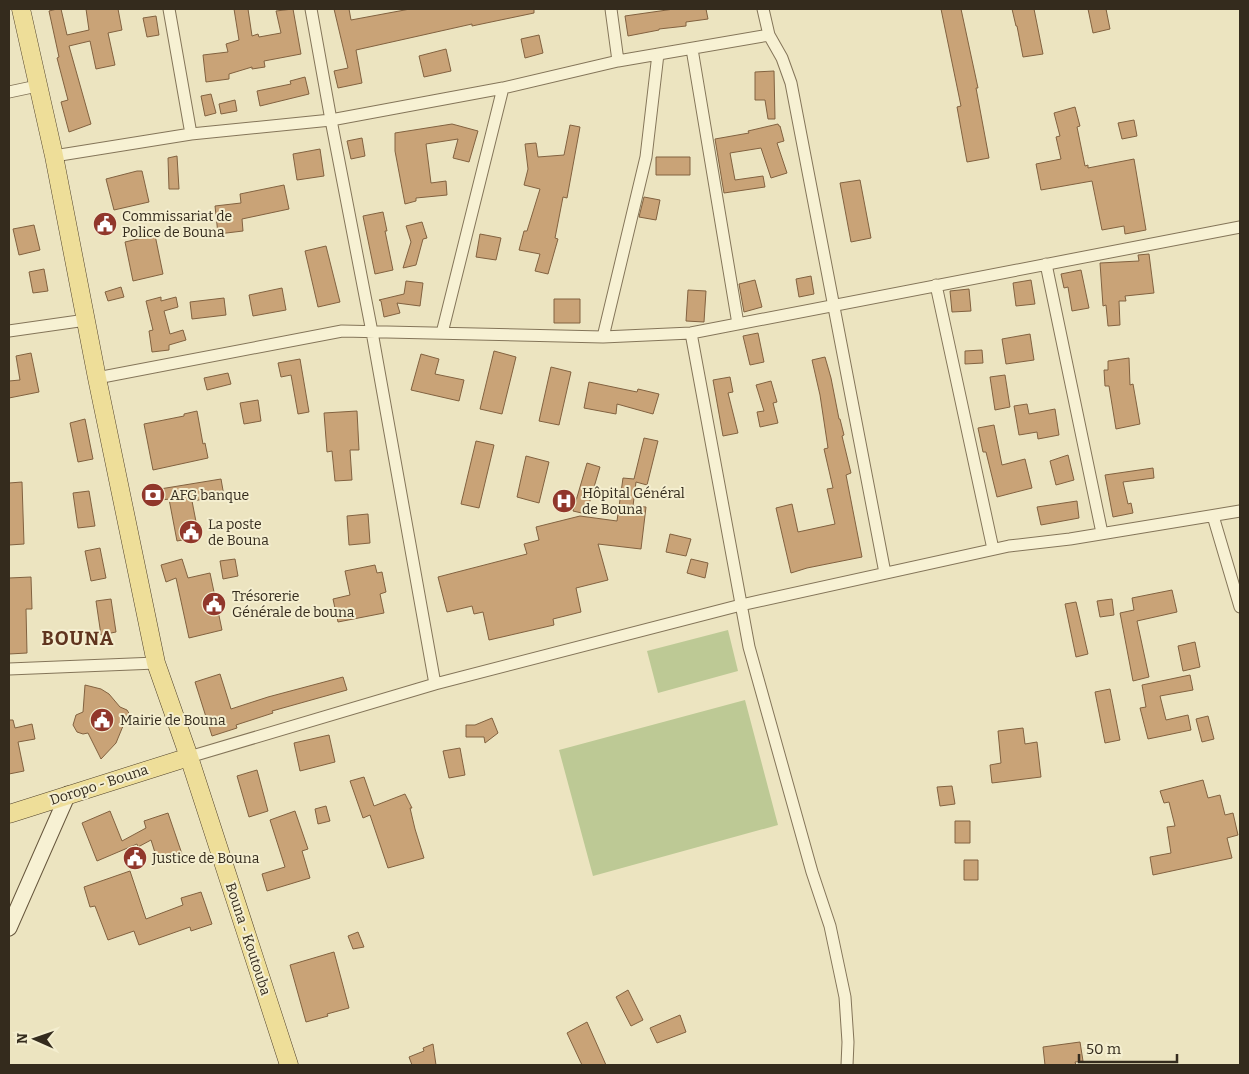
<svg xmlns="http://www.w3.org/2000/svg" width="1249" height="1074" font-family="Bitter,serif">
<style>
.green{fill:#bdc995}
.building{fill:#c9a377;stroke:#826240}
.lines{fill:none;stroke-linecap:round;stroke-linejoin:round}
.street-casing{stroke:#847559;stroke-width:13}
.secondary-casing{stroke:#66563c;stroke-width:17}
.primary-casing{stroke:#52432d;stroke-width:19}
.street{stroke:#f7f1d3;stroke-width:11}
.secondary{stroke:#f7f1d3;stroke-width:15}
.primary{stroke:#eede99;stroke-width:18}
.labels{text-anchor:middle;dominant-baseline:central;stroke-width:4;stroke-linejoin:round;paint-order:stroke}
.poi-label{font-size:14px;fill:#342b1d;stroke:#f4eecf;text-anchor:start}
.street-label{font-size:14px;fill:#342b1d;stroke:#f4eecf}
.district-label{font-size:19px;font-weight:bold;letter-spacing:1px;fill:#5f341e;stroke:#f4eecf}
</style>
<rect width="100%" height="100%" fill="#ece4c0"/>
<path class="green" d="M728,630l10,41 -80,22 -11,-42z
M745,700l33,125 -185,51 -34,-126z"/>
<path class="building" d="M57,9h4l6,26 22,-5 -3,-21h32l4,21 -14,3 7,32 -19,4 -6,-28 -21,5 22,78 -22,8 -8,-30 7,-2 -11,-42 2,-1 -10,-46z
M234,9h14l4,27 6,-2 1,3 22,-4 -5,-22 17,-2 8,45 -37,7 1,6 -13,2v-2l-23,7v5l-23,3 -3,-27 25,-3 -2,-8 13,-4z
M334,9h15l2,11 59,-11h124v4l-62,13v-2l-116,26 6,33 -24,5 -4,-17 14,-3z
M674,9h32l2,10 -22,3v4l-27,3v1l-31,6 -3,-20z
M941,9h20l17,79h-2l13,70 -22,4 -10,-55 4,-1z
M1012,9h22l9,45 -20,3 -6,-31h-1z
M1088,9h18l4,20 -17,4z
M156,16l3,19 -12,2 -4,-19z
M539,35l4,18 -18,5 -4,-19z
M446,49l5,22 -27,6 -5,-21z
M774,71l1,48h-7l-3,-19h-10v-28z
M305,77l4,17 -49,12 -3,-15 34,-7 -1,-3z
M211,94l5,19 -11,3 -4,-20z
M235,100l2,11 -16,3 -2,-10z
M1075,107l5,19 -3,1 8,39 3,-1v3l46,-9 12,71 -21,4 -1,-8 -22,4 -10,-49 -51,9 -5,-26 25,-5 -5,-22 4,-1 -6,-23z
M1134,120l3,16 -15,3 -4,-16z
M452,124l26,7 -9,31 -16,-4 5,-19 -32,5 5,39 15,-2 1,14 -31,3v3l-11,3 -10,-53v-18z
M778,124l1,2h1l4,15 -7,2 10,30 -16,5 -10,-30 -31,5 5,27 28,-4 2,11 -41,6 -9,-54 34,-6 -1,-2z
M570,125l10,2 -13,71 -4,-1 -8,41 3,1 -10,35 -13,-3 5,-17 -21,-4 5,-19h3l13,-42 -16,-4 4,-16 -3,-25 11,-1 2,14 26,-2z
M362,138l3,18 -14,3 -4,-18z
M320,149l4,27 -27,4 -4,-26z
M177,156l2,33h-10l-1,-31z
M656,157h34v18h-34z
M137,171h5l7,31 -35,8 -8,-31z
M860,180l11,58 -20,4 -11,-59z
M284,185l5,24 -47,10 1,12 -25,3 -3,-28 26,-3 -1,-9z
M644,197l16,3 -4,20 -17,-3z
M383,212l4,19h-2l8,39 -18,4 -12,-58z
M422,222l5,16 -4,1 -7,26 -13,3 8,-26 -5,-16z
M34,225l6,25 -21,5 -6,-26z
M480,234l21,4 -5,22 -20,-3z
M155,235l8,39 -30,7 -8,-39z
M326,246l14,56 -22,5 -13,-56z
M1149,254l5,39 -29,3 1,5h-7l1,24 -12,1 -2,-21 -3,1 -3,-43 39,-2 -1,-6z
M44,269l4,22 -15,2 -4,-21z
M1081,270l8,38 -17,3 -4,-24 -4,1 -3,-14z
M811,276l3,18 -15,3 -3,-18z
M755,280l7,27 -18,5 -5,-28z
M1031,280l4,24 -19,2 -3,-23z
M406,281l17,2 -3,23 -23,-3 3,10 -16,4 -3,-16 -2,-1 25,-6z
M121,287l3,10 -16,4 -3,-9z
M282,288l4,22 -33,6 -4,-21z
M969,289l2,22 -19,1 -2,-21z
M688,290l18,1 -2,31 -18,-1z
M161,297v4l15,-4 2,10 -14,4 6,23 13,-4 3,10 -17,5v5l-17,2 -3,-21 4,-1 -7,-29z
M224,298l2,17 -34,4 -2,-17z
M554,299h26v24h-26z
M758,333l6,29 -14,3 -7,-29z
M1030,334l4,26 -28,4 -4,-25z
M982,350l1,13 -18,1v-13z
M494,351l22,6 -14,57 -22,-5z
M31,353l8,39 -30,6v-17l11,-1 -4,-24z
M421,354l18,5 -4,15 29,6 -5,21 -48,-11z
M825,357l6,21 8,41h1l4,16 -2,1 9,37 -5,2 16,82 -55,11 -16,5 -15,-65 16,-4 6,28 37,-8 -8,-35 6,-1 -9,-39 4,-1 -8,-53 -8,-35z
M1129,358l1,27 3,-1 7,40 -24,5 -7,-43h-4l-1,-16h4v-9z
M300,359l9,53 -11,2 -7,-39 -10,2 -3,-14z
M551,367l20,5 -12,53 -20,-4z
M228,373l3,11 -24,6 -3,-12z
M1005,375l5,32 -15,3 -5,-33z
M730,377l3,15 -5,1 10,40 -15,3 -10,-56z
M771,381l6,21 -4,1 5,20 -18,4 -3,-15 7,-1 -8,-26z
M589,382l48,10 1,-3 21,5 -6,20 -36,-10 -1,10 -32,-6z
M258,400l3,21 -17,3 -4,-21z
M1027,404l2,10 26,-5 4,26 -21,4 -1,-7 -18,3 -5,-29z
M197,411l6,33 2,-1 3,15 -55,12 -9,-46 40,-8v-2z
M357,411l2,39h-9l2,30 -17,1 -3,-30 -5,1 -3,-39z
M85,419l8,40 -15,3 -8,-39z
M994,425l8,40 23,-6 7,29 -35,9 -11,-45h-3l-5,-24z
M644,438l14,3 -11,44 -11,-3 -3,24 13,1 -5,42 -43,-5 10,36 -32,8 5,24 -28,7 1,6 -65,15 -6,-28 -9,2 -2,-8 -25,6 -9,-35 89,-23 -3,-10 15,-4 -3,-13 44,-11 37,5 6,-43 11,1z
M476,441l18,4 -15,63 -18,-4z
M1068,455l6,25 -18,5 -6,-24z
M526,456l23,6 -10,41 -22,-6z
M587,463l13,4 -14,47 -13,-3z
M1153,468l1,10 -31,4 5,22 3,-1 2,10 -20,4 -8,-42z
M221,479l3,17 -32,5 7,36 -22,4 -8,-42 -7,1 -2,-11z
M22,482l2,62 -15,1v-62z
M89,491l6,35 -17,2 -5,-35z
M1077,501l2,17 -38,7 -4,-18z
M368,514l2,29 -21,2 -2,-29z
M670,534l21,5 -5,17 -20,-4z
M100,548l6,30 -15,3 -6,-30z
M182,559l6,19 22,-5 12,57 -33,8 -13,-60 -10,4 -5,-17z
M235,559l3,17 -15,3 -3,-18z
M691,559l17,4 -3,15 -18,-5z
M375,565l2,8 5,-1 4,20 -6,2 4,19 -46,9 -5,-23 17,-4 -5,-24z
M31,577l1,32h-6l1,44 -18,1v-76z
M1172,590l5,22 -40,9 12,56 -16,4 -13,-68 14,-3 -2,-12z
M111,599l5,33 -15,3 -5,-34z
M1112,599l2,16 -14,2 -3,-16z
M1076,602l12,52 -12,3 -11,-53z
M1195,642l5,25 -17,4 -5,-25z
M220,674l11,35 37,-12 75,-20 4,13 -75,21 1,2 -37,12 1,3 -25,8 -17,-54z
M1190,675l3,15 -33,6 6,24 22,-5 3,15 -43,9 -8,-31 6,-1 -4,-22z
M85,685l16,4 8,5 11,13 7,3 3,5 -2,7 -5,4 -7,17 -15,16 -13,-26 -5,1 -6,-2 -4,-7 3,-10 7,-3z
M1110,689l10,51 -15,3 -10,-51z
M1208,716l6,23 -12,3 -6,-23z
M492,718l6,15 -13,10 -1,-6h-18v-12h9z
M9,720h4l2,8 17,-4 3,15 -17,3 6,29 -15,3z
M1023,728l2,16 12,-2 4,35 -49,6 -2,-18 11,-2 -3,-32z
M329,735l6,27 -35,9 -6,-28z
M460,748l5,27 -16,3 -6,-27z
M257,770l11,41 -19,6 -12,-41z
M364,777l10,29 31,-12 7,14h-2l5,21 9,29 -36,10 -18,-53 -7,3 -13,-37z
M1203,780l5,18 12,-3 5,20 8,-2 5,22 -11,3 5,20 -79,17 -3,-18 21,-4 -4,-26 8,-1 -6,-24 -5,1 -4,-12z
M952,786l3,18 -15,2 -3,-19z
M326,806l4,15 -12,3 -3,-15z
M110,811l12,30 24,-13 -2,-7 24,-8 14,41 -24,8 -7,-22 -13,7 -1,-3 -40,17 -15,-38z
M295,811l13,38 -6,2 8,27 -43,13 -5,-17 23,-7 -15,-47z
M955,821h15v22h-15z
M964,860h14v20h-14z
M130,871l16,48 37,-14 -2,-7 20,-6 11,32 -21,7 -1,-4 -51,18 -5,-14 -26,9 -13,-34 -5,1 -6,-20z
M358,932l6,15 -11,2 -5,-13z
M334,952l15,56 -22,6 1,2 -22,6 -16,-57z
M628,990l15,30 -12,6 -15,-29z
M680,1015l6,17 -29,11 -7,-15z
M587,1022l19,43h-24l-15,-32z
M1080,1042l3,19 -8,1 1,3h-31l-2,-18z
M433,1044l3,21h-24l-3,-8 15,-6 -1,-3z"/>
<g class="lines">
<g class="street-casing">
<path id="street" d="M169,9l22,125
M311,9l20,111 41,212 63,352
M611,9l7,52
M763,9l6,26 13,23 9,25 94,490
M692,49l46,275
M9,92l28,-6
M54,156l137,-22 140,-14 172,-32 115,-27 151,-26
M1046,264l56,269
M936,285l57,264
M9,331l77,-11
M442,333l61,-245
M691,333l58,314 63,225 18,54 15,71 3,45 -1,23
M603,337l43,-180 12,-103
M97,378l245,-47 261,6 88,-4 549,-106
M1213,516l27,91
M9,669l147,-6
M189,757l246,-73 306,-79 268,-59 61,-7 170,-28"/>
</g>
<g class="secondary-casing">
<path id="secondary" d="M9,928l59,-134"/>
</g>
<g class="primary-casing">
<path id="primary" d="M21,9l33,147 43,222 59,285 33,94 100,308
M9,814l180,-57"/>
</g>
<use href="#street" class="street"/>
<use href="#secondary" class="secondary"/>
<use href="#primary" class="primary"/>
</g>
<defs>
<g id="civic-disc" transform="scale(1.25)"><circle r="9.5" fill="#91372b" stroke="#f4eecf"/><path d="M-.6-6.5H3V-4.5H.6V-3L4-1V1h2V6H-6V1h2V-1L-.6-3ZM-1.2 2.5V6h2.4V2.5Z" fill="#fff"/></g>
<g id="bank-disc" transform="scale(1.25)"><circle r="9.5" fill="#91372b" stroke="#f4eecf"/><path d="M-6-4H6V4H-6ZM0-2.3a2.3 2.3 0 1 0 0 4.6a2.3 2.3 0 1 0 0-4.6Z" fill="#fff"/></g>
<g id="hospital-disc" transform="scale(1.25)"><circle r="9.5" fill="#91372b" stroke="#f4eecf"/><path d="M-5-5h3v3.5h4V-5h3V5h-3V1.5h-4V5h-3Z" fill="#fff"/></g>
</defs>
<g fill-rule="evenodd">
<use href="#civic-disc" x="105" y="224"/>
<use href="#bank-disc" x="153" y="495"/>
<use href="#hospital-disc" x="564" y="501"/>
<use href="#civic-disc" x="191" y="532"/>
<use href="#civic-disc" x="214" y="604"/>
<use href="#civic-disc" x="102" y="720"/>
<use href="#civic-disc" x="135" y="858"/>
</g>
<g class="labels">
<g class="poi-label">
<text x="122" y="216">Commissariat de<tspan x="122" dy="16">Police de Bouna</tspan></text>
<text x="582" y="493">Hôpital Général<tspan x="582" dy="16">de Bouna</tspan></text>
<text x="170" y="495">AFG banque</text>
<text x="208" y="524">La poste<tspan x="208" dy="16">de Bouna</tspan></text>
<text x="232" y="596">Trésorerie<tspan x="232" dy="16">Générale de bouna</tspan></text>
<text x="120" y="720">Mairie de Bouna</text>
<text x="152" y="858">Justice de Bouna</text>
</g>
<g class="street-label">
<text transform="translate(99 785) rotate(-18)">Doropo - Bouna</text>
<text transform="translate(248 939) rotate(72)">Bouna - Koutouba</text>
</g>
<g class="district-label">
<text x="78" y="638">BOUNA</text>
</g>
</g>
<rect width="1249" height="1074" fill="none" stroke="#342b1d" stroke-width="20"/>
<g transform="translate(35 1039) rotate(272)" stroke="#f4eecf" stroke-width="4" paint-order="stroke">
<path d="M0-4L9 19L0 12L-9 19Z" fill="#342b1d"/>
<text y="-8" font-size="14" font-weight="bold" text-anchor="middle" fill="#342b1d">N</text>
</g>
<path d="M1079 1054v8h98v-8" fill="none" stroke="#342b1d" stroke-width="2.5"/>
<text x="1086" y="1054" font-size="15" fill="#342b1d" stroke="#f4eecf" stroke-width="4" paint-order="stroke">50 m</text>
</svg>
